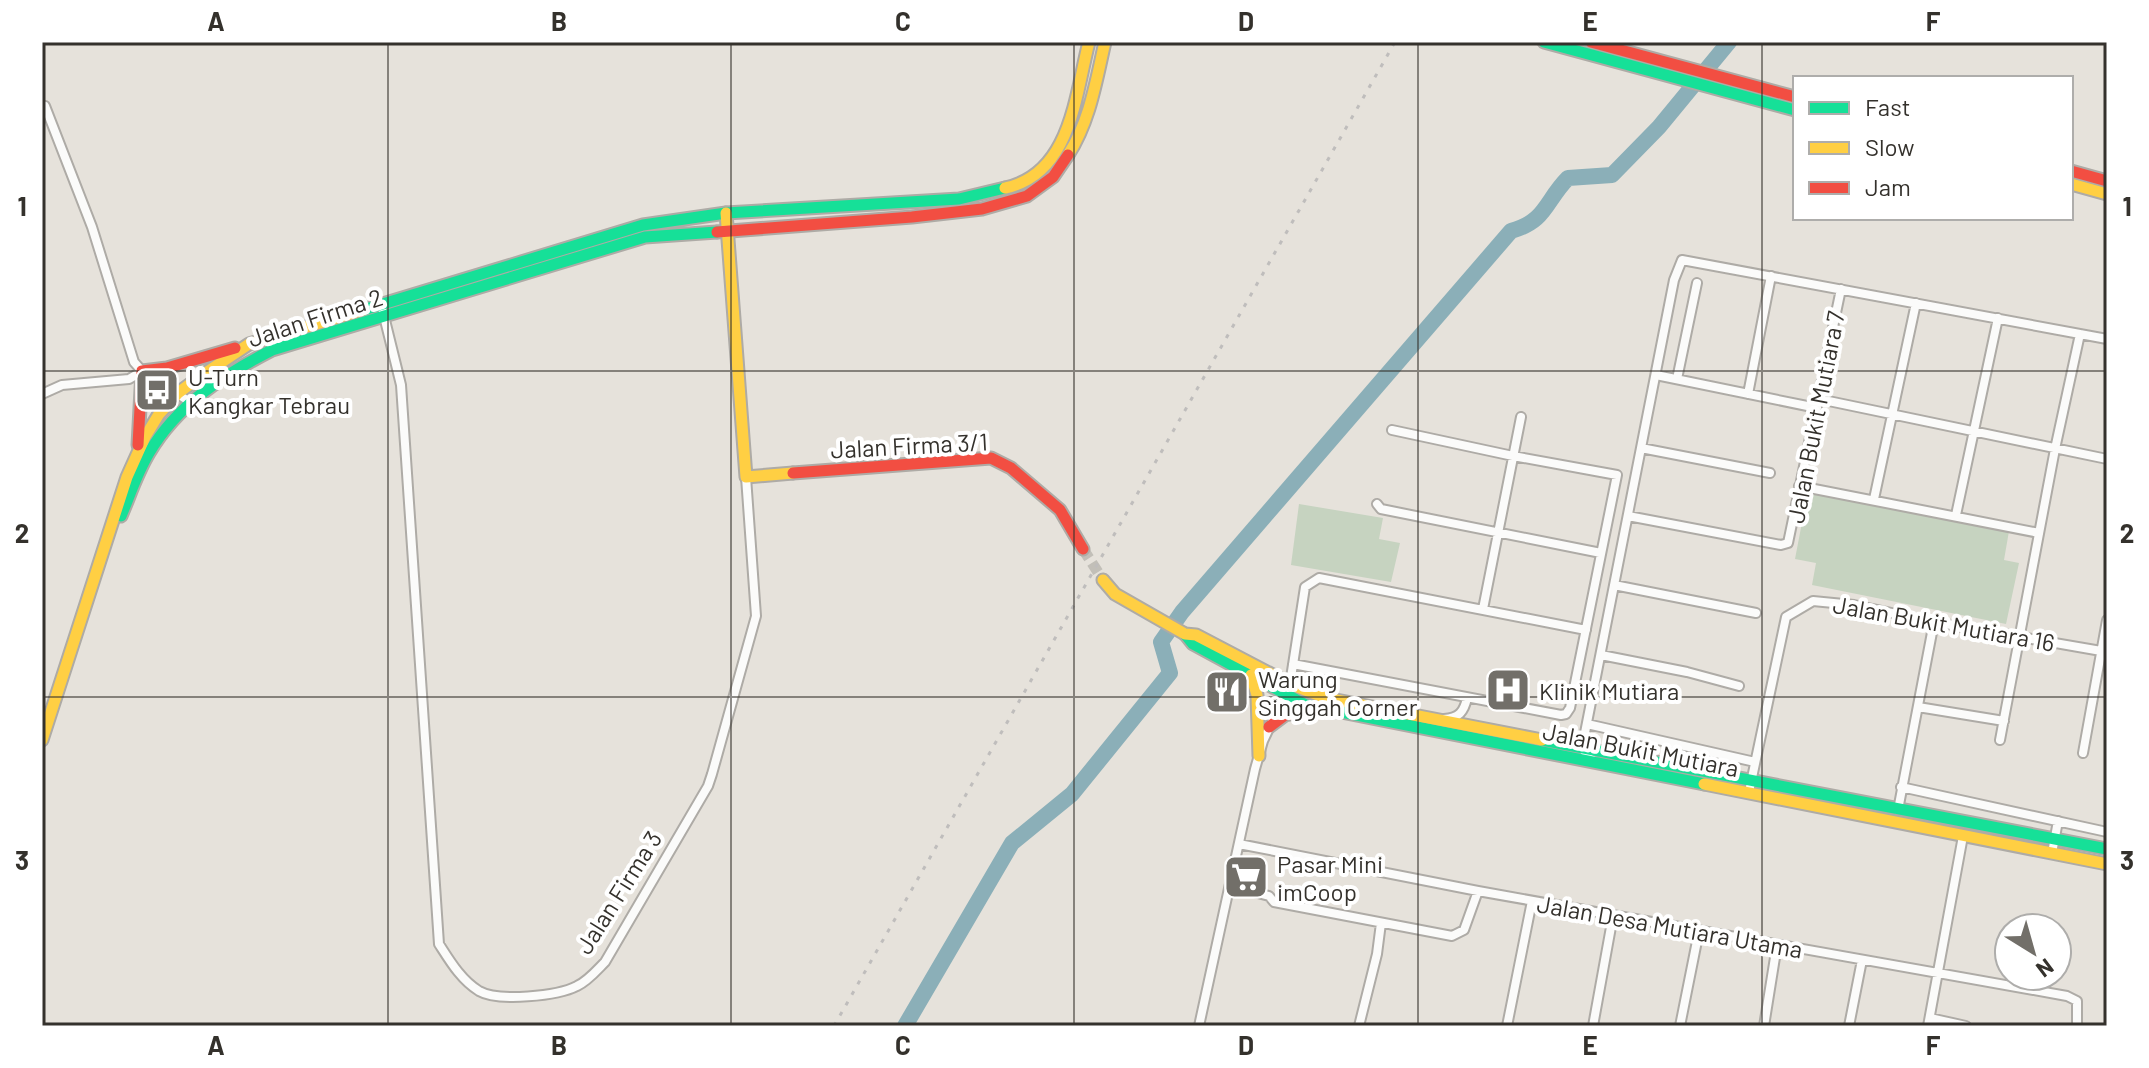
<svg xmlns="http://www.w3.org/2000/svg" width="2149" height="1068" font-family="Barlow,sans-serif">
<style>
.green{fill:#c6d3c0}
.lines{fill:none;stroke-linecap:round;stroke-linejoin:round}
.river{stroke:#8bafb8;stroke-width:16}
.secondary-tunnel{stroke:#c2bfb8;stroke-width:11;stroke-dasharray:11 5.5;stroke-linecap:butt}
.street-casing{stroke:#aeaba6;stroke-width:12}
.fast-casing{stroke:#aeaba6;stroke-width:15}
.slow-casing{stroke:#aeaba6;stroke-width:15}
.jam-casing{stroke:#aeaba6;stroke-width:15}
.street{stroke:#fbfbfa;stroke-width:8}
.fast{stroke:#16e098;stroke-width:11}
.slow{stroke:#ffcf43;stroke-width:11}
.jam{stroke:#f24e42;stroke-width:11}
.rail{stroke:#bfbdbc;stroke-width:3;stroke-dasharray:4 8;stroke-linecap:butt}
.grid{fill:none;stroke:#34312c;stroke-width:2;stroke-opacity:0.55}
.labels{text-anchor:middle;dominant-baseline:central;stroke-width:8;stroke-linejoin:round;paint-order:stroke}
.street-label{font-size:24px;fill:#34312c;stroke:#fff}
.poi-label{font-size:24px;fill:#34312c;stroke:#fff;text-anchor:start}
.neatline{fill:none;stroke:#34312c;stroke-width:3}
.grid-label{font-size:26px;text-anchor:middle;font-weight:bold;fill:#34312c}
</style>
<rect width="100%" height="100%" fill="#e6e2db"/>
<path class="green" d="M1808,491l201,40 -5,29 15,3 -13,61 -194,-39 4,-22 -21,-4z
M1299,504l84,14 -4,21 21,4 -9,39 -100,-17z"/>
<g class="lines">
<path class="river" d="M905,1026l107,-183 60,-49 98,-121 -9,-31 21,-30 329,-381c36,-10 34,-30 57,-53l44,-3 47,-48 70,-85"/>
<path class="secondary-tunnel" d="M1083,549l20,31"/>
<g class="street-casing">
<path id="street" d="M45,106l47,121 42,135 8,9 48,31
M383,312l18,73 38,559c11,17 22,36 40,47 19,11 79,5 98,-5 11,-5 20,-16 28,-24l103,-176 4,-12 44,-158 -10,-139
M1656,375l161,33
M1677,379l20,-96
M42,394l20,-9 67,-6 12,-7
M1748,394l23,-118
M1819,399l288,60
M1641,448l129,25
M1799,486l240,47
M1874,499l42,-196
M1377,504l4,5 220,44
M1956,515l42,-197
M1628,516l153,29 7,-2 53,-254
M1614,585l142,28
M1483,609l38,-192
M1601,655l86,17 52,14
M1293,664l268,51 5,-1 4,-6 47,-233 -104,-19 -121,-26
M1918,707l86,14
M1444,719c15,-1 20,-7 23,-21
M1587,724l168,38
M2000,740l55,-291 25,-115
M2083,753l24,-133
M1595,761l-6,-3 -7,-10 92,-468 8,-20 425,79
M1901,787l206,45
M1749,792l37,-175 27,-16 41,4 80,17 173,30
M1898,810l36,-188
M1239,844l239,47 589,105 10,5v25
M2052,853l6,-32
M1231,886l38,10 5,6 178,34 12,-6 14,-39
M1930,1018l36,8
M1199,1026l56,-257 8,-28 27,-57 15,-97 14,-9 267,52
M1359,1026l18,-72 4,-31
M1507,1026l25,-125
M1593,1026l20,-110
M1680,1026l19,-95
M1764,1026l13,-81
M1849,1026l13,-66
M1928,1026l35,-190"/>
</g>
<g class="fast-casing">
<path id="fast" d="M1544,42l251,68
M363,310l280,-85 83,-12 233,-14 46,-11
M121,516c9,-21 16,-43 28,-63 28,-48 74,-78 123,-103l373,-113 72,-5
M1185,634l8,10 113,61 398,79
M1542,740l565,109"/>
</g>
<g class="slow-casing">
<path id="slow" d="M1068,155c22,-34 28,-74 37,-113
M2071,184l36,10
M1005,188c66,-14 70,-92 84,-146
M726,213l20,264 47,-4
M1103,580l12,14 70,40 11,1 94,49 36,14 216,42
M1251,675l6,20 2,61
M42,740l85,-263 18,-40 14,-23 19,-21 23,-17 48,-32 114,-34
M1704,784l403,80"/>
</g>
<g class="jam-casing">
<path id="jam" d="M1591,42l204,55
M2071,171l36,10
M717,232l195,-15 70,-8 45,-13 26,-19 15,-22
M138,445l4,-74 25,-3 68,-20
M793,473l198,-15 20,10 49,42 23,39
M1269,727l16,-12 30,-6"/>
</g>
<use href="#street" class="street"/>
<use href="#fast" class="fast"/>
<use href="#slow" class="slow"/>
<use href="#jam" class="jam"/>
<path class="rail" d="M834,1026l561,-984"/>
</g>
<path class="grid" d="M388,42v984M731,42v984M1074,42v984M1418,42v984M1762,42v984M42,371h2065M42,697h2065"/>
<defs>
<g id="bus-square" transform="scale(2.3)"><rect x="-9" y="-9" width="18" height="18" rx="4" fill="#726f69" stroke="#fff"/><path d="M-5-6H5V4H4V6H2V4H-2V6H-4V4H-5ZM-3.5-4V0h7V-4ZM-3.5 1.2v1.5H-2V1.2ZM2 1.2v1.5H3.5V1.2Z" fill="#fff"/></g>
<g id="hospital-square" transform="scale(2.3)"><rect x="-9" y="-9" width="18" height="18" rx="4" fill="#726f69" stroke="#fff"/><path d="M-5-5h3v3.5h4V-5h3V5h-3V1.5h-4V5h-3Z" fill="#fff"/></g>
<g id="restaurant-square" transform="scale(2.3)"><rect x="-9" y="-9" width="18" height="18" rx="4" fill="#726f69" stroke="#fff"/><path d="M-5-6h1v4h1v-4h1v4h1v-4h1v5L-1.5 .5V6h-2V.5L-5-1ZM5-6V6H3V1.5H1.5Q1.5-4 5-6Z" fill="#fff"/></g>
<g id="supermarket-square" transform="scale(2.3)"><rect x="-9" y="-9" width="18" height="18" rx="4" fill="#726f69" stroke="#fff"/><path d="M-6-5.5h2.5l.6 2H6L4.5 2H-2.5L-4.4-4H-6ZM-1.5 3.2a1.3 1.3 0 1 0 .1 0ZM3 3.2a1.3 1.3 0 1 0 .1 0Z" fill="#fff"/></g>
</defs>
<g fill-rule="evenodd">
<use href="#bus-square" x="157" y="390"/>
<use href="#hospital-square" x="1508" y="690"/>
<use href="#restaurant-square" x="1227" y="692"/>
<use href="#supermarket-square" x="1246" y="877"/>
</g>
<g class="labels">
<g class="street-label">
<text transform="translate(315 317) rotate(-18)">Jalan Firma 2</text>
<text transform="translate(1815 417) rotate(-79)">Jalan Bukit Mutiara 7</text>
<text transform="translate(909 445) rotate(-3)">Jalan Firma 3/1</text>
<text transform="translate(1944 623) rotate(10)">Jalan Bukit Mutiara 16</text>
<text transform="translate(1641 749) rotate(11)">Jalan Bukit Mutiara</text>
<text transform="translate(618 892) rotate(-58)">Jalan Firma 3</text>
<text transform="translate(1670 926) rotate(10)">Jalan Desa Mutiara Utama</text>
</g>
<g class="poi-label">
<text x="188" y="376">U-Turn<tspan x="188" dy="28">Kangkar Tebrau</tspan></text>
<text x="1258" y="678">Warung<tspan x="1258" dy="28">Singgah Corner</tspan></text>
<text x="1539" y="690">Klinik Mutiara</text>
<text x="1277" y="863">Pasar Mini<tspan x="1277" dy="28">imCoop</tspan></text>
</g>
</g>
<rect width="2149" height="1068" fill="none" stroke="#ffffff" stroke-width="88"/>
<rect x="1793" y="76" width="280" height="144" fill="#ffffff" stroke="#aeadab" stroke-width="2"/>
<rect x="1809" y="102" width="40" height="12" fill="#16e098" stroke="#aeadab" stroke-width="2"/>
<text x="1865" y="116" font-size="24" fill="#34312c">Fast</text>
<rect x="1809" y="142" width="40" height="12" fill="#ffcf43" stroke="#aeadab" stroke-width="2"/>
<text x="1865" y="156" font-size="24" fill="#34312c">Slow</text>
<rect x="1809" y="182" width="40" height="12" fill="#f24e42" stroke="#aeadab" stroke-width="2"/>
<text x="1865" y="196" font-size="24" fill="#34312c">Jam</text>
<g transform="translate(2033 952) rotate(143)"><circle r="38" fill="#ffffff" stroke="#aeadab" stroke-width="2"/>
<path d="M0-6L14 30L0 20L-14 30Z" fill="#726f69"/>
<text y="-12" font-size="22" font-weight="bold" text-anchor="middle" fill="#34312c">N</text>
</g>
<rect x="44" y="44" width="2061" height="980" class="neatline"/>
<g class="grid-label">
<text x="216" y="31">A</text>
<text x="559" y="31">B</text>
<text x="903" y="31">C</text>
<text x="1246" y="31">D</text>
<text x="1590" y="31">E</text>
<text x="1933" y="31">F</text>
<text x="22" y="216">1</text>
<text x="2127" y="216">1</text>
<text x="22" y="543">2</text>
<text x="2127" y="543">2</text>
<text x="22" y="870">3</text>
<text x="2127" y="870">3</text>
<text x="216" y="1055">A</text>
<text x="559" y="1055">B</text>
<text x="903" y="1055">C</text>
<text x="1246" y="1055">D</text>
<text x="1590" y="1055">E</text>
<text x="1933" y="1055">F</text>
</g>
</svg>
